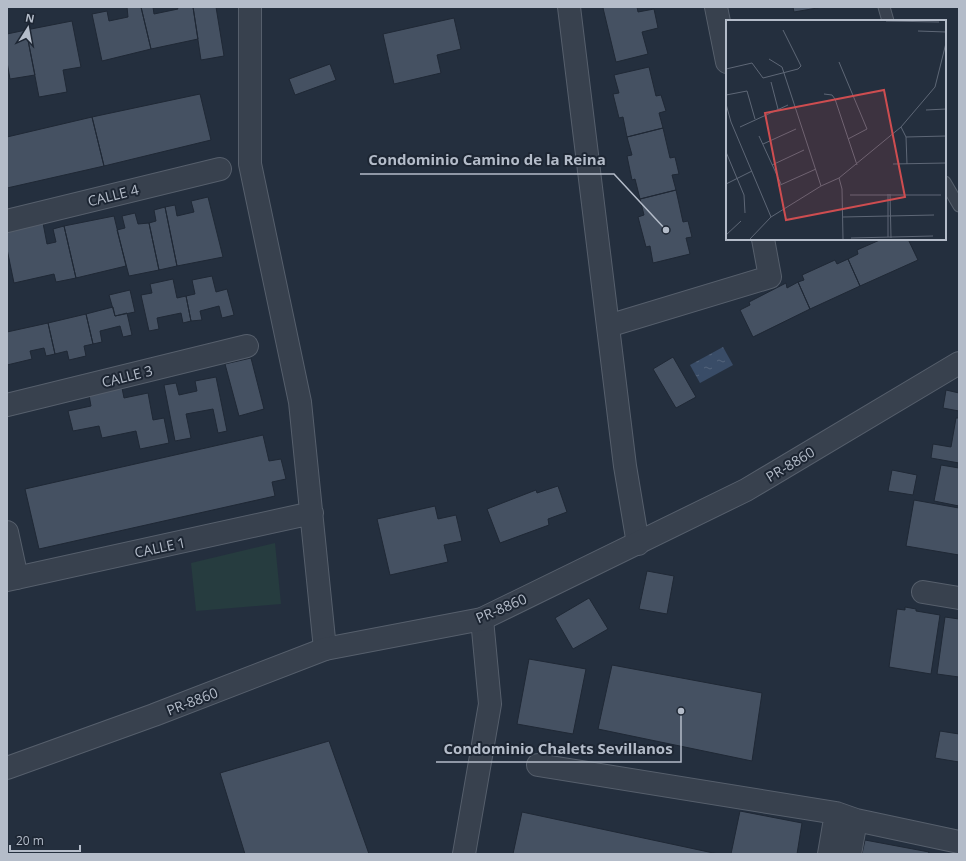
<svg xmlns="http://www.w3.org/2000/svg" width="966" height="861" font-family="'Open Sans',sans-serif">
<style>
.grass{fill:#263c3f}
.water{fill:url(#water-ripples)}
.building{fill:#455162;stroke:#1f2835}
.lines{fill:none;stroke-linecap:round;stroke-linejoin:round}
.service-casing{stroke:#565f6c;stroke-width:13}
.minor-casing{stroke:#565f6c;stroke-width:24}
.tertiary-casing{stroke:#565f6c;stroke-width:24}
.service{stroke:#38414e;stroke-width:11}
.minor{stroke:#38414e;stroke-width:22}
.tertiary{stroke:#38414e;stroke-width:22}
.labels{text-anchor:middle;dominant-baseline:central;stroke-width:4;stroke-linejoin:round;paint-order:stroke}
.street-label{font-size:14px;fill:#b4bcc9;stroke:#1d2633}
.inset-road{fill:none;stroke:#5e6776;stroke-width:1}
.view{fill:#ce4d50;fill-opacity:0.15;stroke:#ce4d50;stroke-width:2}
.inset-edge{fill:none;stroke:#b4bcc9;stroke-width:2}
.leader{fill:none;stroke:#b4bcc9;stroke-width:1.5}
.callout-dot{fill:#b4bcc9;stroke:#1d2633;stroke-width:1.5}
.callout-label{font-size:15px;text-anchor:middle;font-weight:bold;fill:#b4bcc9;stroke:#1d2633;stroke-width:4;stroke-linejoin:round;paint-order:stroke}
</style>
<defs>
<pattern id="water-ripples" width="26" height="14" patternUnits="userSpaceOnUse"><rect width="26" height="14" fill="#394c67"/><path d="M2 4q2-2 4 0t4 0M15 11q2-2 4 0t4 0" fill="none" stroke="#53647b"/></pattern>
</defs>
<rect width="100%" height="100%" fill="#242f3e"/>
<path class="grass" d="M275,543l6,61 -85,7 -5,-48z"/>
<path class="water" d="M723,347l10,18 -33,18 -10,-18z"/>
<path class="building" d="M127,7h14l10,42 -49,12 -10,-47 15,-3 2,10 19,-4z
M141,7h12l1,7 24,-5 -1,-2h16l5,32 -47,10z
M193,7h23l8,49 -23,4z
M606,7h31l1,5 16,-3 4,19 -16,4 6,22 -32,8 -13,-54z
M793,7h30l-29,5z
M454,18l7,31 -24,6 4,18 -47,11 -11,-50z
M72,21l9,46 -18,3 4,22 -28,5 -13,-67z
M26,30l9,45 -25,4 -3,-17v-28z
M330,64l6,16 -41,15 -6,-16z
M649,67l7,29 5,-1 5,16 -7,2 4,15 -36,9 -4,-20 -4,1 -6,-24 6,-1 -5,-18z
M200,94l11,46 -107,26 -12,-49z
M92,117l12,49 -97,22v-51z
M663,128l7,30 5,-1 4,17 -7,1 4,15 -36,9 -5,-20 -3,1 -5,-24 5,-1 -5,-18z
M676,190l7,32 5,-1 4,16 -6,1 4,16 -37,9 -3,-17 -4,1 -8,-30 6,-2 -4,-16z
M208,197l15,60 -46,9 -12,-59 10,-2 2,11 17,-4 -3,-11z
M165,207l12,59 -18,4 -10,-47 7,-2 -2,-11z
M135,213l3,11 11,-1 10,47 -30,6 -12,-46 8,-2 -3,-12z
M114,216l12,50 -50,12 -12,-52z
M43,223l4,21 9,-2 -3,-13 11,-3 12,52 -20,4 -2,-8 -40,9 -7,-34v-19z
M882,239h26l10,21 -58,26 -12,-27 10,-5 -1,-4z
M848,259l12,27 -50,23 -12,-27 6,-2 -2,-5 33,-15 2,4z
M212,276l4,16 11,-3 7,26 -12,3 -3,-12 -19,5 2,9 -11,1 -5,-25 9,-2 -3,-14z
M173,279l4,19 9,-2 5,25 -8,2 -2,-10 -24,5 2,11 -10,2 -8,-36 11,-2 -2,-9z
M798,282l12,27 -57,28 -13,-27 10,-5 -1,-3 37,-19 1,5z
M130,290l5,22 -20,4 -6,-21z
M113,307l2,9 12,-3 5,22 -9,2 -3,-11 -20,5 2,11 -9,2 -7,-30z
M86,314l7,30 -9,2 2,10 -17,4 -2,-9 -12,3 -7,-31z
M48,323l7,31 -9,2 -2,-8 -14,3 2,8 -25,6v-33z
M673,357l23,40 -20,11 -23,-39z
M251,358l13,51 -25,7 -14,-52z
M216,377l11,54 -9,2 -5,-24 -27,5 5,24 -16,3 -11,-56 12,-2 3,12 18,-4 -2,-10z
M122,388l2,10 24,-5 5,27 11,-2 5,25 -29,6 -4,-18 -34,7 -3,-12 -26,5 -5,-20 23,-5 -2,-11z
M946,390l13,3v18l-16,-3z
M956,418h3v45l-28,-5 2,-14 18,3z
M263,435l6,26 12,-2 5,20 -14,3 3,14 -236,53 -14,-60z
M941,465l18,3v38l-25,-5z
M892,470l25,5 -4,20 -25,-4z
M558,486l9,26 -19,7 1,6 -49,18 -13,-34 49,-19 1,3z
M914,500l45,8v47l-53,-9z
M435,506l3,13 18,-4 6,26 -18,4 4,17 -58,13 -13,-56z
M647,571l27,5 -7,38 -28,-5z
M589,598l19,31 -35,20 -18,-31z
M905,607l11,2v2l24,4 -9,59 -42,-7 8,-58 8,1z
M945,617l14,2v58l-22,-3z
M529,659l57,10 -13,65 -56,-10z
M612,665l150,28 -10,68 -154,-32z
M940,731l19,3v28l-24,-4z
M329,741l40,113h-124l-25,-81z
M740,811l62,12 -5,31h-66z
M522,812l196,42h-205z
M865,840l64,12 -1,2h-66z"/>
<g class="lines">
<g class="service-casing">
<path id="service" d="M884,7l4,14
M945,182l14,24"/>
</g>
<g class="minor-casing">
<path id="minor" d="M250,7v157l50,238 25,247
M569,7l56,459 13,78
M716,7l11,55
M7,221l213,-52
M608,326l162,-49 -7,-38
M7,405l240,-59
M7,532l10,46
M7,580l305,-67
M923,592l36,6
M538,765l298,48 20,7 103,22
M464,854l26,-150 -8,-85
M829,854l7,-41
M850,854l6,-34"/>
</g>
<g class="tertiary-casing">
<path id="tertiary" d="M7,768l147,-53 171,-66 157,-30 264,-129 213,-127"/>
</g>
<use href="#service" class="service"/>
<use href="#minor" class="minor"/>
<use href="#tertiary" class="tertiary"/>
</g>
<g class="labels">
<g class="street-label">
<text transform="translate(113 195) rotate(-14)">CALLE 4</text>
<text transform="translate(127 376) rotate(-14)">CALLE 3</text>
<text transform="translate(790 464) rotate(-31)">PR-8860</text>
<text transform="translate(160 547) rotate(-12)">CALLE 1</text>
<text transform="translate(501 608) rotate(-23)">PR-8860</text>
<text transform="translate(192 701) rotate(-21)">PR-8860</text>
</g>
</g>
<g transform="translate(726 20)">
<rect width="220" height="220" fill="#242f3e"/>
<path class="inset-road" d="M160,1l53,1M192,11l28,1M43,39l13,8 39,119M113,42l28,67 -19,10M0,49l26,-6 11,15 35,-9 3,-3 -18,-36M45,62l7,27M98,74l8,1 3,4 22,66M0,75l21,-4 8,28M0,84l5,18 40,95M200,90l20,-1M14,107l48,-22M175,107l5,10 1,27M33,116l22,48M180,117l40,-1M37,124l33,-15M0,132l18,43 1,18M167,144l53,-1M46,145l32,-15M113,158l3,11 1,50M0,164l26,-13M52,166l38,-17M162,174v43M164,174l1,44M124,175h91M117,197l91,-2M0,215l15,-14M125,218l82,-2M24,219l21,-22 50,-31 18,-8 62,-51 34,-40 11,-44"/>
<path class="view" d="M158,70l21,107 -119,23 -21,-107z"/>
<rect width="220" height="220" class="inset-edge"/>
</g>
<path class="leader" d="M666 230L614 174H360M681 711L681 762H436"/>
<g class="callout-dot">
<circle cx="666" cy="230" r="4"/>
<circle cx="681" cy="711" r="4"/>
</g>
<g class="callout-label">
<text x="487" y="165">Condominio Camino de la Reina</text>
<text x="558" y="754">Condominio Chalets Sevillanos</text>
</g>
<rect width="966" height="861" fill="none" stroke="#b4bcc9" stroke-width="16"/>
<g transform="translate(28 28) rotate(11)" stroke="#1d2633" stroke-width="3" paint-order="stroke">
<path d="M0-3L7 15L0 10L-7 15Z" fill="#b4bcc9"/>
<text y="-6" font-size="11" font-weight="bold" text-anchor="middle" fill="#b4bcc9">N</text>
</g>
<path d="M10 845v6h70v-6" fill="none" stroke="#b4bcc9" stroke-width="2"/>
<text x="16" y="845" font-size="12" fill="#b4bcc9" stroke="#1d2633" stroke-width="3" paint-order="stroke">20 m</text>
</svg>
